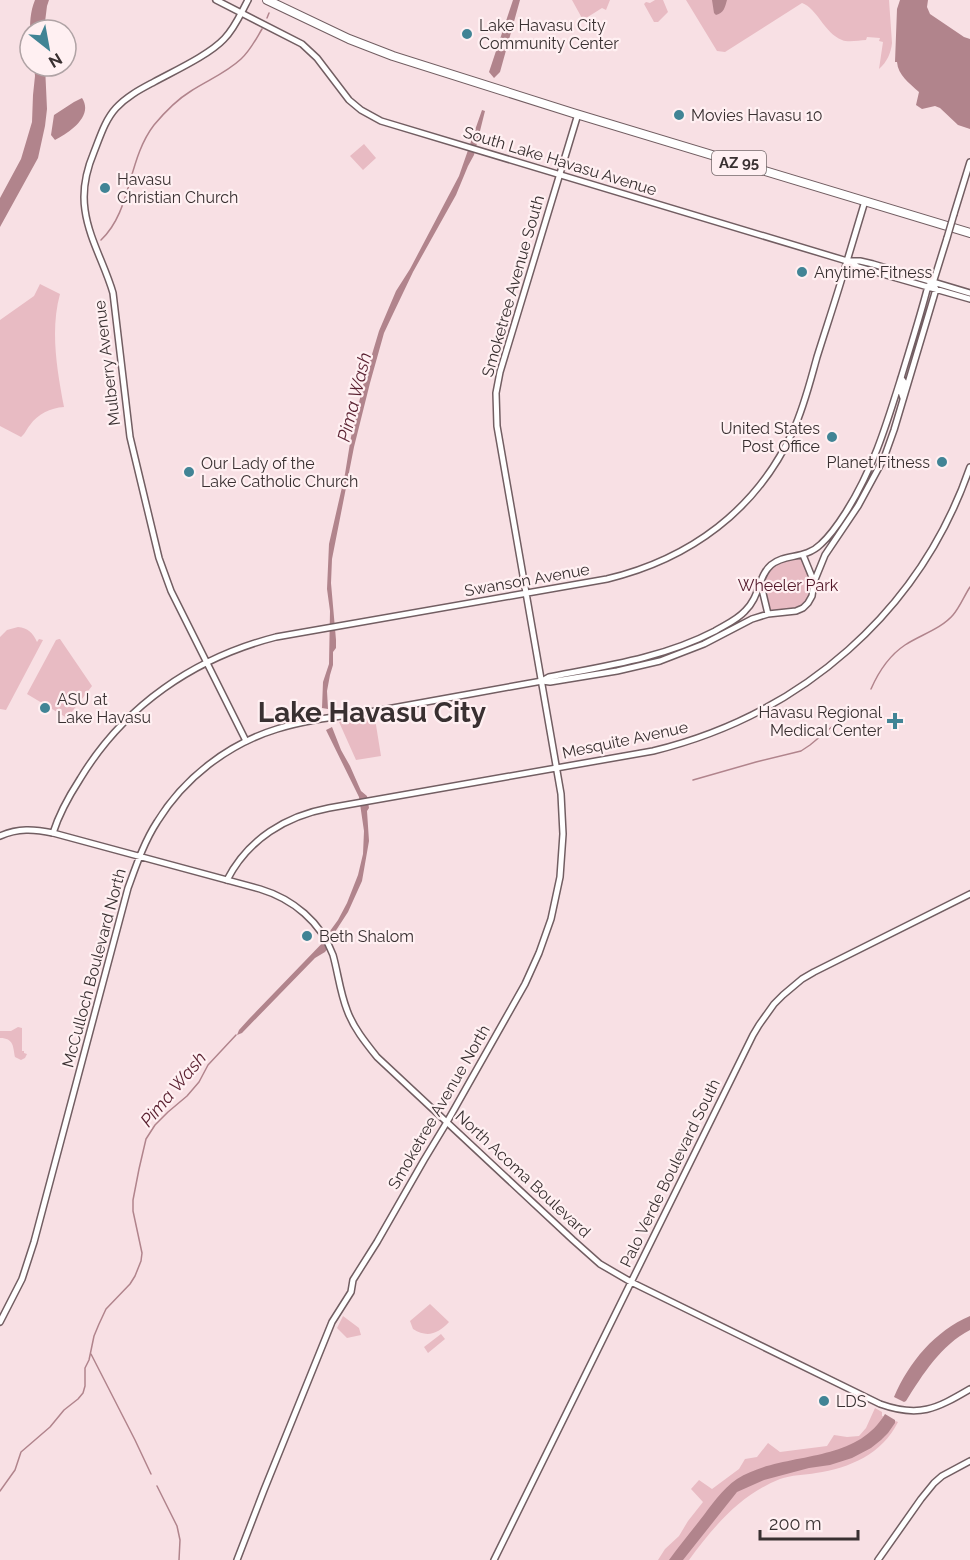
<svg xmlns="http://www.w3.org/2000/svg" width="970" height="1560" font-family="Raleway,sans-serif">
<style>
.green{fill:#e8bbc3}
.water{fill:#b1848c}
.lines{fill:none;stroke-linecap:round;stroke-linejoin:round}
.stream{stroke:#b1848c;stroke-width:1.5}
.tertiary-casing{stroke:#725e62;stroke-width:8}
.secondary-casing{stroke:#725e62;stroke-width:8}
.trunk-casing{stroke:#725e62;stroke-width:10}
.tertiary{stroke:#fff;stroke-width:5}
.secondary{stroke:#fff;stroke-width:5}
.trunk{stroke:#fff;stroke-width:8}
.tertiary-bridge-casing{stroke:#725e62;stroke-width:8;stroke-linecap:butt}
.tertiary-bridge{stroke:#fff;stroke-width:5}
.poi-dot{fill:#418495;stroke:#fff0f2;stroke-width:2}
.labels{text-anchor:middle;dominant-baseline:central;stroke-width:4.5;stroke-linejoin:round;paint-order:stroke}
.shield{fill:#fff0f2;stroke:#746a6b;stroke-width:1.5}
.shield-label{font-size:15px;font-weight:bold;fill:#393031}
.poi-label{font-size:16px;fill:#393031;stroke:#fff0f2;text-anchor:start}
.street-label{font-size:16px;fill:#393031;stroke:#fff0f2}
.park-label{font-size:16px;fill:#511728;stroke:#fff0f2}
.water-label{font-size:18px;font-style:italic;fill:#591f2f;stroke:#fff0f2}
.town-label{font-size:28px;font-weight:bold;fill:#393031;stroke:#fff0f2}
</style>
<rect width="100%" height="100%" fill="#f8e0e4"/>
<path class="green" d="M572,0h38l-4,10 -4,-2 -19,12z
M655,0h8l5,12 -10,10h-4l-10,-18 2,-2 4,1z
M686,0h203l3,43c-1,10 -5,19 -13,26l4,-27 -4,-1 1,-3 -13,-1 -1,3c-7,0 -17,3 -24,0 -18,-7 -25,-32 -40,-37l-77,49 -8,-1z
M364,144l12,14 -13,12 -13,-14z
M40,284l20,10c-10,36 -3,76 4,113 -14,1 -26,7 -34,18 -4,5 -5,9 -9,12l-21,-11v-106l34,-24z
M801,558l2,1c3,7 7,15 8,23 4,26 -23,29 -41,28 -5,-18 -13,-42 12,-48 6,-2 13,-2 19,-4z
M18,627c10,1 15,6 19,15l2,-3 4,1 -37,70 -6,-1v-72l7,-7z
M59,639h1l32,47 -25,32 -40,-24 29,-54z
M373,717l3,8 5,31 -25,4 -17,-38z
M18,1027l4,1v23h2v2l3,1 -2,4 -4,2 -6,-3c-2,-10 -1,-19 -15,-19v-7h11z
M430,1304l19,18c-11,12 -22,16 -36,7l-3,-8z
M343,1316l16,12 2,7 -14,3 -10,-10z
M441,1334l4,5 -17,14 -4,-6z
M875,1408l7,4v4l16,6c-16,32 -48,46 -82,51 -11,2 -25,2 -36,6 -40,16 -66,47 -91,81h-31l7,-11 14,-13 9,-15 15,-19 -12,-13 8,-9 13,9 27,-20 6,-10 12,-2 11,-14 12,9 47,-6 7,-11 13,2 12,-1 7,-8z"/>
<path class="water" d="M35,0h14l-2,6 -3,24h-14v5c0,-12 0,-23 5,-35z
M513,0h7l-20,72 -6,6 -5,-6z
M712,0h15c-2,7 -3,13 -11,15l-2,-2z
M900,0h28l-1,7 3,7 34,23 6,2v90l-12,-4 -18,-17 -5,-2 -13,3 -6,-4 3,-13c-10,-9 -21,-17 -22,-30h-2l2,-53z
M34,66h11l2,43 -2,17 -7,32 -38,69v-29l21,-39 11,-37 1,-27 2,-19z
M82,98c12,18 -13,35 -27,42l-4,-5 3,-20 20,-13z
M482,110l3,1 -11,44 -6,11 -12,29 -43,77 -21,44 -8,17 -14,50 -16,64 -22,112 -1,24 5,57v8l-3,4v13l-3,10 -3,16 1,18 -6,-1 1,-26 6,-18 1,-53 -3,-22 2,-45 16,-70 6,-37 13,-56 15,-50 17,-40 14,-22 49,-93z
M332,727l9,23 9,16 11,25 6,5 2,12 -2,3 2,30 -7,40 -14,31 -13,20v7l-10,13 -10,6 -73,75 -5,2 2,-5 10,-11 81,-84v-4l8,-11 9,-17 11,-28 5,-21 1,-23 -5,-34 -33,-67z
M970,1316v14c-29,15 -47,44 -64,71l-2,1 -10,-5c15,-35 41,-66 76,-81z
M885,1414l10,6v3l-7,10 -7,7 -10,8 -19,10 -22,7 -21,3 -45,12 -27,12 -54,68h-14c10,-14 21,-27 31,-40 11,-14 22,-31 37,-41 46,-29 117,-13 148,-65z"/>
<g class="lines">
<path class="stream" d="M267,18l2,-5
M101,240c31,-29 26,-80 53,-115 10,-12 24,-26 37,-34 17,-11 35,-18 50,-32 9,-8 15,-20 21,-30
M871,689c7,-16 19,-34 34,-44 15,-10 36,-16 48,-30 7,-8 11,-19 17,-28
M693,780l63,-18 45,-11 9,-6 30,-25
M91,1354l44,86 16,34
M157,1486l20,40 3,14 -1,20
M0,1491l15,-21 6,-18 29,-25 14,-17 14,-11 5,-6 2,-7v-18l4,-8 5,-24 5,-12 7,-15 24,-25 5,-8 6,-15 1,-8 -9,-42v-11l6,-31 7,-30 9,-14 13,-13 19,-16 12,-14 9,-17 28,-30"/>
<g class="tertiary-casing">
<path id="tertiary" d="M954,214l16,-52
M933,283l14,-45
M246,741l-75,-150 -12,-33 -29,-121 -17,-144c-8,-28 -24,-54 -28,-83 -3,-20 1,-39 9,-58 6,-15 11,-32 22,-44 11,-12 25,-19 38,-26 20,-11 55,-27 70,-43 11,-11 17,-26 24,-39
M53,833c6,-19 16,-37 27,-54 44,-73 114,-121 196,-142l331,-58c83,-20 150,-69 186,-148 11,-24 17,-49 24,-74 10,-32 21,-64 30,-96
M227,880c21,-41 59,-64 102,-72l324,-57c148,-36 267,-139 317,-284
M237,1560l27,-70 68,-168 19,-30 2,-12 24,-38 47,-82 23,-38 78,-138 14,-31 12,-34 9,-42 3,-43 -2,-40 -64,-368 -1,-33 4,-21 78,-258
M878,1560l43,-61 13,-16 8,-7 28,-15"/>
</g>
<g class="secondary-casing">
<path id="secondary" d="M216,0l86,44 15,14 32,42 12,10 20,11 466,140 11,6 112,32
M847,261l18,-60
M849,261h11l13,3 97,29
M901,378l3,4 -3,10 2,6
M803,555l11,27
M761,585l7,29
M0,836c18,-8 34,-7 53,-3l207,56c33,10 61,33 73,66 5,18 7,37 14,55 6,17 18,32 30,47l196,183 27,24 31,18 249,122c39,14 56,5 90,-15
M0,1322l22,-43 12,-37 94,-354c8,-22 16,-46 29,-66 27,-44 71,-78 120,-93 32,-10 66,-13 99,-18 55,-10 111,-20 166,-30l8,1 67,-11 43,-10 44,-17 48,-25 16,-5 28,-3 7,-3 5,-5 4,-7 2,-14 11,-27 33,-49 26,-48 10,-28 40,-134 2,-7 -3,-6 -5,3c-8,31 -18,62 -27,92 -15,48 -28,91 -55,134 -7,11 -15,23 -25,32 -16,16 -36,9 -50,21 -13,11 -11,32 -26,46 -8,9 -20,14 -30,20 -52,27 -109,35 -166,46l-7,4
M494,1560l259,-525 6,-10 15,-21 9,-9 19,-16 12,-7 156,-78"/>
</g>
<g class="trunk-casing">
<path id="trunk" d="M267,0l82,39 44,17 180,57 397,120"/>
</g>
<use href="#tertiary" class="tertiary"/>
<use href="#secondary" class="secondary"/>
<use href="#trunk" class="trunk"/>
<g class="tertiary-bridge-casing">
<path id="tertiary-bridge" d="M947,238l7,-24"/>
</g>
<use href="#tertiary-bridge" class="tertiary-bridge"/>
</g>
<g class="poi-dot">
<circle cx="467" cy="34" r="6"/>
<circle cx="679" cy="115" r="6"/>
<circle cx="105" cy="188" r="6"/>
<circle cx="802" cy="272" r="6"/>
<circle cx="832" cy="437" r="6"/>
<circle cx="942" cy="462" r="6"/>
<circle cx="189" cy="472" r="6"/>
<circle cx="45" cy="708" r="6"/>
<path d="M892 712h6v6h6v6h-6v6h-6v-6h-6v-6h6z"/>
<circle cx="307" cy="936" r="6"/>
<circle cx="824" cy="1401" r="6"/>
</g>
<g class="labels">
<rect class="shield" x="712" y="151" width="54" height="24" rx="4.5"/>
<g class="shield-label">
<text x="739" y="163">AZ 95</text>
</g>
<g class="poi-label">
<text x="479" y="25">Lake Havasu City<tspan x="479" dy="18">Community Center</tspan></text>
<text x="691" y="115">Movies Havasu 10</text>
<text x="117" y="179">Havasu<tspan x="117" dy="18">Christian Church</tspan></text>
<text x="814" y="272">Anytime Fitness</text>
<text x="820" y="428" text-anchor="end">United States<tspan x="820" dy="18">Post Office</tspan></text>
<text x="930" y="462" text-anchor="end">Planet Fitness</text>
<text x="201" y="463">Our Lady of the<tspan x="201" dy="18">Lake Catholic Church</tspan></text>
<text x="57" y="699">ASU at<tspan x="57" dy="18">Lake Havasu</tspan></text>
<text x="882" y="712" text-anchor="end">Havasu Regional<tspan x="882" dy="18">Medical Center</tspan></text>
<text x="319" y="936">Beth Shalom</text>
<text x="836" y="1401">LDS</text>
</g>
<g class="street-label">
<text transform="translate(560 161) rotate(17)">South Lake Havasu Avenue</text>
<text transform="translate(513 286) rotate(-74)">Smoketree Avenue South</text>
<text transform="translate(107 363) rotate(-97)">Mulberry Avenue</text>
<text transform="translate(527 580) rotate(-10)">Swanson Avenue</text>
<text transform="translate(625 740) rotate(-12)">Mesquite Avenue</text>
<text transform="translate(94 968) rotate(-75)">McCulloch Boulevard North</text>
<text transform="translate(439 1107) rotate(-60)">Smoketree Avenue North</text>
<text transform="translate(670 1173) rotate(-64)">Palo Verde Boulevard South</text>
<text transform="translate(523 1174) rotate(43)">North Acoma Boulevard</text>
</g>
<g class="park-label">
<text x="788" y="585">Wheeler Park</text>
</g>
<g class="water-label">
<text transform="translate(354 397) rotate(-76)">Pima Wash</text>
<text transform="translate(173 1089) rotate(-50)">Pima Wash</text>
</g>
<g class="town-label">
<text x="372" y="712">Lake Havasu City</text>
</g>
</g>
<g transform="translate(48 48) rotate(149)"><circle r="28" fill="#fff0f2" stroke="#b0a3a5" stroke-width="1.5"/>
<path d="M0-4.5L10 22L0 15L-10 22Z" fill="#418495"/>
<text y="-9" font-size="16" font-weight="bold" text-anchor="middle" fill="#393031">N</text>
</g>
<path d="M760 1530v9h98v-9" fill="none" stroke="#393031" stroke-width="3"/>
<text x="769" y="1530" font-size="18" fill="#393031" stroke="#fff0f2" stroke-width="4.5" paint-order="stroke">200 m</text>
</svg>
